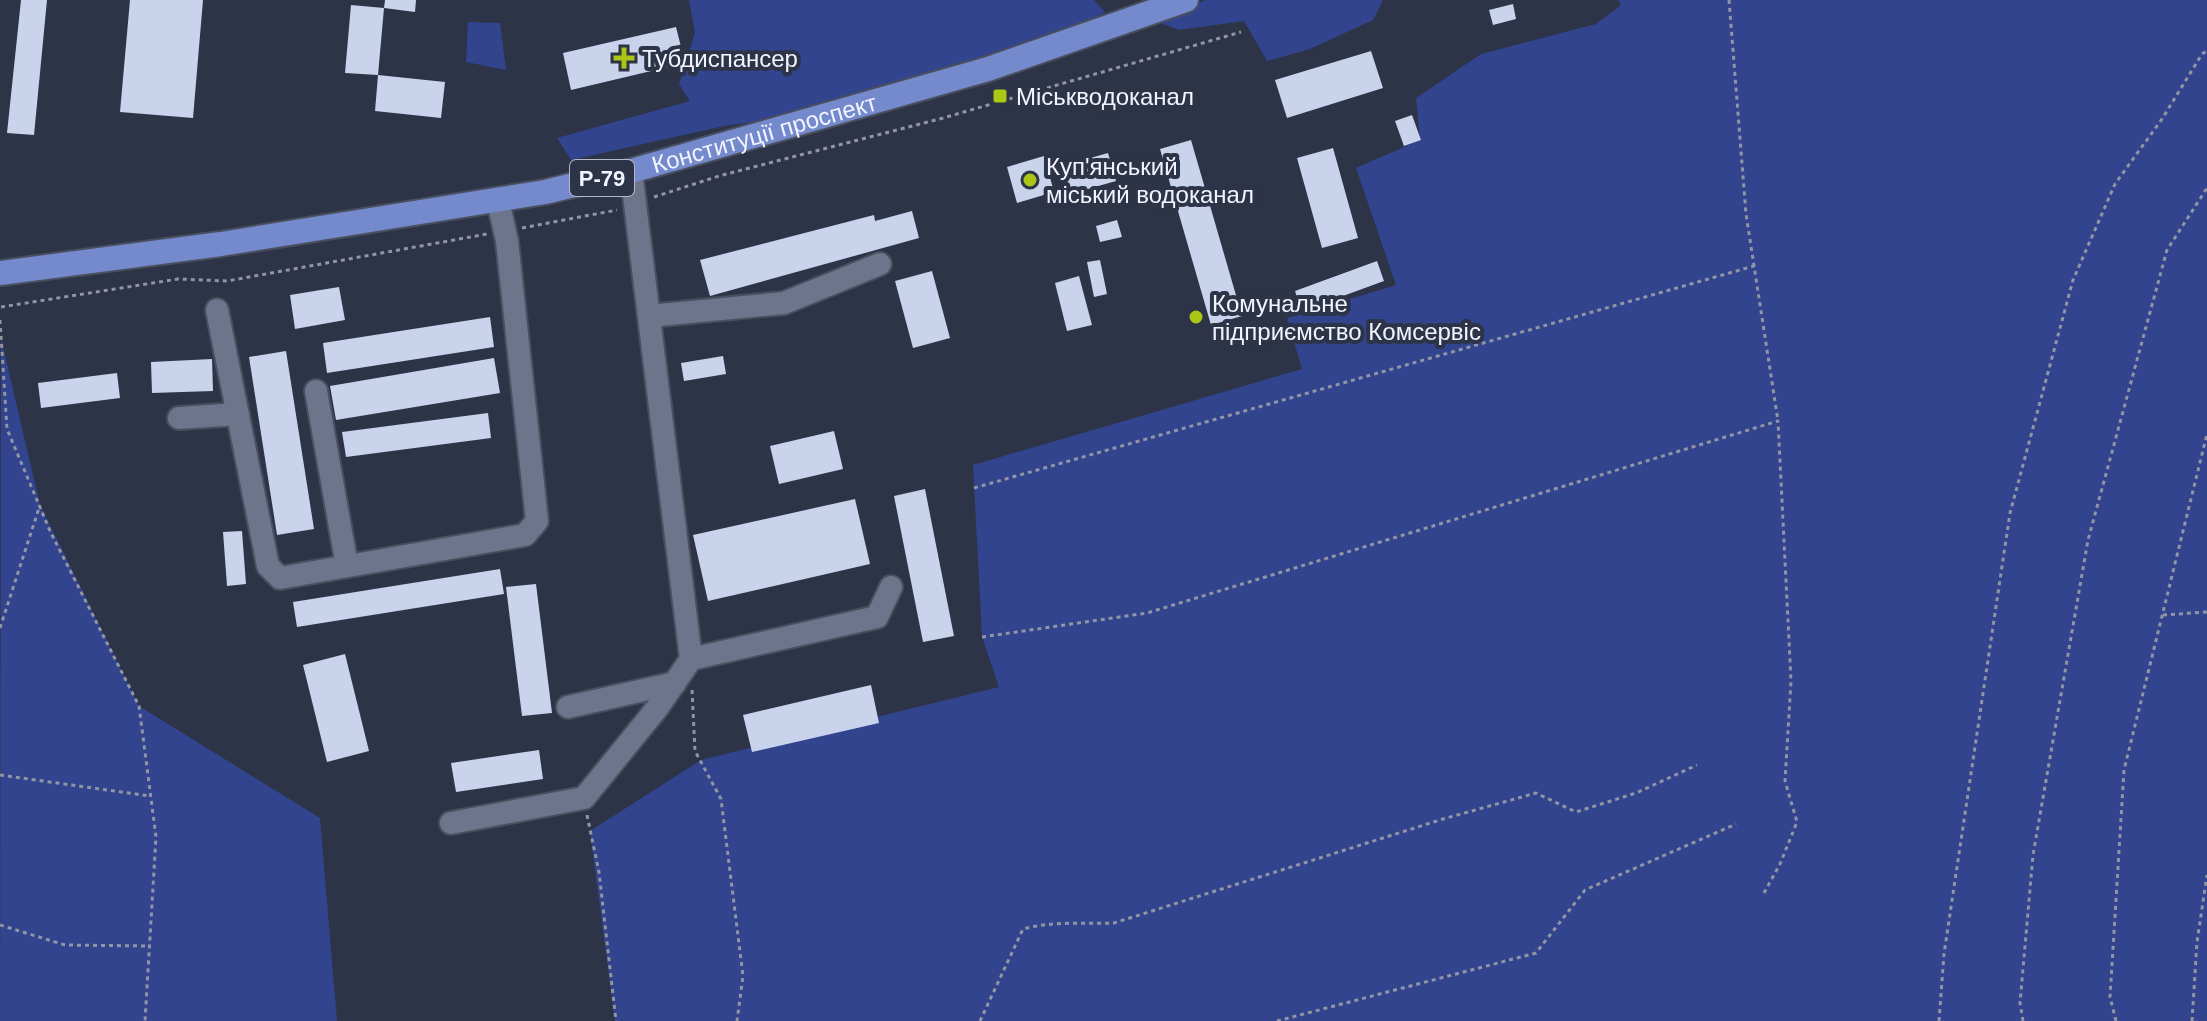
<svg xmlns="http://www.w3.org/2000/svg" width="2207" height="1021" font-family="Arial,sans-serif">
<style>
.green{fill:#31448d}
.building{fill:#cad3ec}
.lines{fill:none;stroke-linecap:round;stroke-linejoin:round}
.minor-casing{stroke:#4a4f5f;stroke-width:26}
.major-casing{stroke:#4a4f5f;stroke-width:28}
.path{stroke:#9195a4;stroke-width:3;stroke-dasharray:4 4;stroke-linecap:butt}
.minor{stroke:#6c758b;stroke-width:22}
.major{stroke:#748acd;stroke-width:24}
.poi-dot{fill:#abc614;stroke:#2d3447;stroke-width:3}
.labels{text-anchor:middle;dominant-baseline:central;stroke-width:8;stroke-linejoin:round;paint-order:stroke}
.shield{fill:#2d3447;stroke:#b6bac8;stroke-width:2}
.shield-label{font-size:22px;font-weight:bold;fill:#f1f4ff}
.poi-label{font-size:24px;fill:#f1f4ff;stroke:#2d3447;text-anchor:start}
.street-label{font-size:24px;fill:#f1f4ff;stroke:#2d3447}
</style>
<rect width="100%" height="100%" fill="#2d3447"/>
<path class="green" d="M689,0h405l11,12 -42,24 -243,77 -96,13 -153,34 -14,-22 133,-37 -11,-17 16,-51z
M1205,0h178l-10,20 -63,29 -43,12 -23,-40 -65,9 -21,-8z
M1618,0h589v1021h-1592l-25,-190 111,-71 298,-73 -17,-50 -9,-172 329,-96 -15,-51 109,-33 -40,-117 64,-28 -4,-42 65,-44 115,-30 25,-19z
M468,22l32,1 6,47 -40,-8z
M1,338l39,167 99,201 181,112 17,203h-337z"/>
<path class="building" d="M21,0h26l-13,135 -27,-2z
M130,0h73l-10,118 -73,-6z
M385,0h31l-1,12 -31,-4z
M1513,4l3,15 -23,6 -4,-15z
M351,5l33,3 -6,67 -33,-2z
M676,27l9,36 -114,27 -8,-37z
M1371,51l12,37 -96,30 -12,-38z
M378,75l67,7 -4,36 -66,-7z
M1412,115l9,25 -17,6 -9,-25z
M1191,140l51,176 -31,9 -51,-176z
M1333,148l25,90 -36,10 -25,-90z
M1108,153l8,28 -46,13 -8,-28z
M1044,156l10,36 -37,11 -10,-36z
M912,211l7,27 -209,58 -10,-36 174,-45 1,6z
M1117,220l5,17 -22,5 -4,-16z
M1100,260l7,34 -13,3 -7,-35z
M1377,261l7,20 -82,30 -7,-20z
M932,271l18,67 -37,10 -18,-67z
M1079,276l13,49 -25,6 -12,-48z
M339,287l6,33 -50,9 -5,-34z
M490,317l4,30 -167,26 -4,-30z
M286,351l28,178 -37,6 -28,-178z
M723,356l3,18 -42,7 -3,-18z
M494,358l6,35 -164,27 -6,-34z
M212,359l1,32 -61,2 -1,-31z
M117,373l3,25 -79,10 -3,-25z
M488,413l3,25 -145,19 -4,-25z
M834,431l9,38 -64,15 -9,-38z
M925,489l29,147 -31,6 -29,-146z
M855,499l15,65 -162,37 -15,-66z
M242,531l4,53 -19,2 -4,-54z
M500,569l4,25 -207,33 -4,-25z
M536,584l16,129 -30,3 -16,-129z
M345,654l24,97 -42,11 -24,-97z
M871,685l8,38 -127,29 -9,-37z
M539,750l4,29 -87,13 -5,-29z"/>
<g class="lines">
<g class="minor-casing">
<path id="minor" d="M217,310l51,256 12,12 245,-43 12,-14 -30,-280 -9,-40
M649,316l135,-13 96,-39
M316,391l31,175
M179,418l59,-4
M691,659l186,-42 14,-30
M568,707l107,-24
M451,823l133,-25 74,-91 33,-48 -60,-488"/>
</g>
<g class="major-casing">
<g id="major">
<path id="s1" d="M0,273l221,-29 324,-52 86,-21 357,-102 198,-69"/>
</g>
</g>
<path class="path" d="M1729,0l17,214 32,207
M654,197l65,-21 224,-58 298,-86
M522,228l95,-18
M1,307l177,-28 49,2 260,-47
M0,320l7,109 43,102 89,175 17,131 -11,184
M974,488l780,-222
M2163,615l44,-3
M0,628l40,-123
M982,637l165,-24 631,-192 13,260 -6,100 12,41 -17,42 -16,29
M692,690l3,61 26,48 22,177 -6,45
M0,775l150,21
M587,815l12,57 17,149
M0,925l65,20 84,1
M980,1021l43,-92c28,-8 61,-5 91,-6l329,-104 93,-26 40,19 60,-19 61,-28
M1277,1021l259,-68 49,-63 151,-66
M1939,1021l5,-67 66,-441 63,-233 42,-96 47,-65 40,-65 5,-3
M2023,1021l-3,-18 13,-148 55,-315 79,-290 40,-62
M2116,1021l-6,-24 14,-227 83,-336
M2192,1021l5,-79 10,-67"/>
<use href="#minor" class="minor"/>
<use href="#major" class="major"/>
</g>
<g class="poi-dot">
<path d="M620 46h8v8h8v8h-8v8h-8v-8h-8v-8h8z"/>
<rect x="992" y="88" width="16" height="16" rx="4"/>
<circle cx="1030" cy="180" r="8"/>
<circle cx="1196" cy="317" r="8"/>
</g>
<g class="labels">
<rect class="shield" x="570" y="160" width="64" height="36" rx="6"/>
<g class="shield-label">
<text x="602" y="178">Р-79</text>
</g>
<g class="poi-label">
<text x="642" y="58">Тубдиспансер</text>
<text x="1016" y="96">Міськводоканал</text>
<text x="1046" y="166">Куп'янський<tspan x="1046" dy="28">міський водоканал</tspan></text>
<text x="1212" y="303">Комунальне<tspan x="1212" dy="28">пiдприємство Комсервiс</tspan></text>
</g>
<g class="street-label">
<text stroke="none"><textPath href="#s1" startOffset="778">Конституції проспект</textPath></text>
</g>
</g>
</svg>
